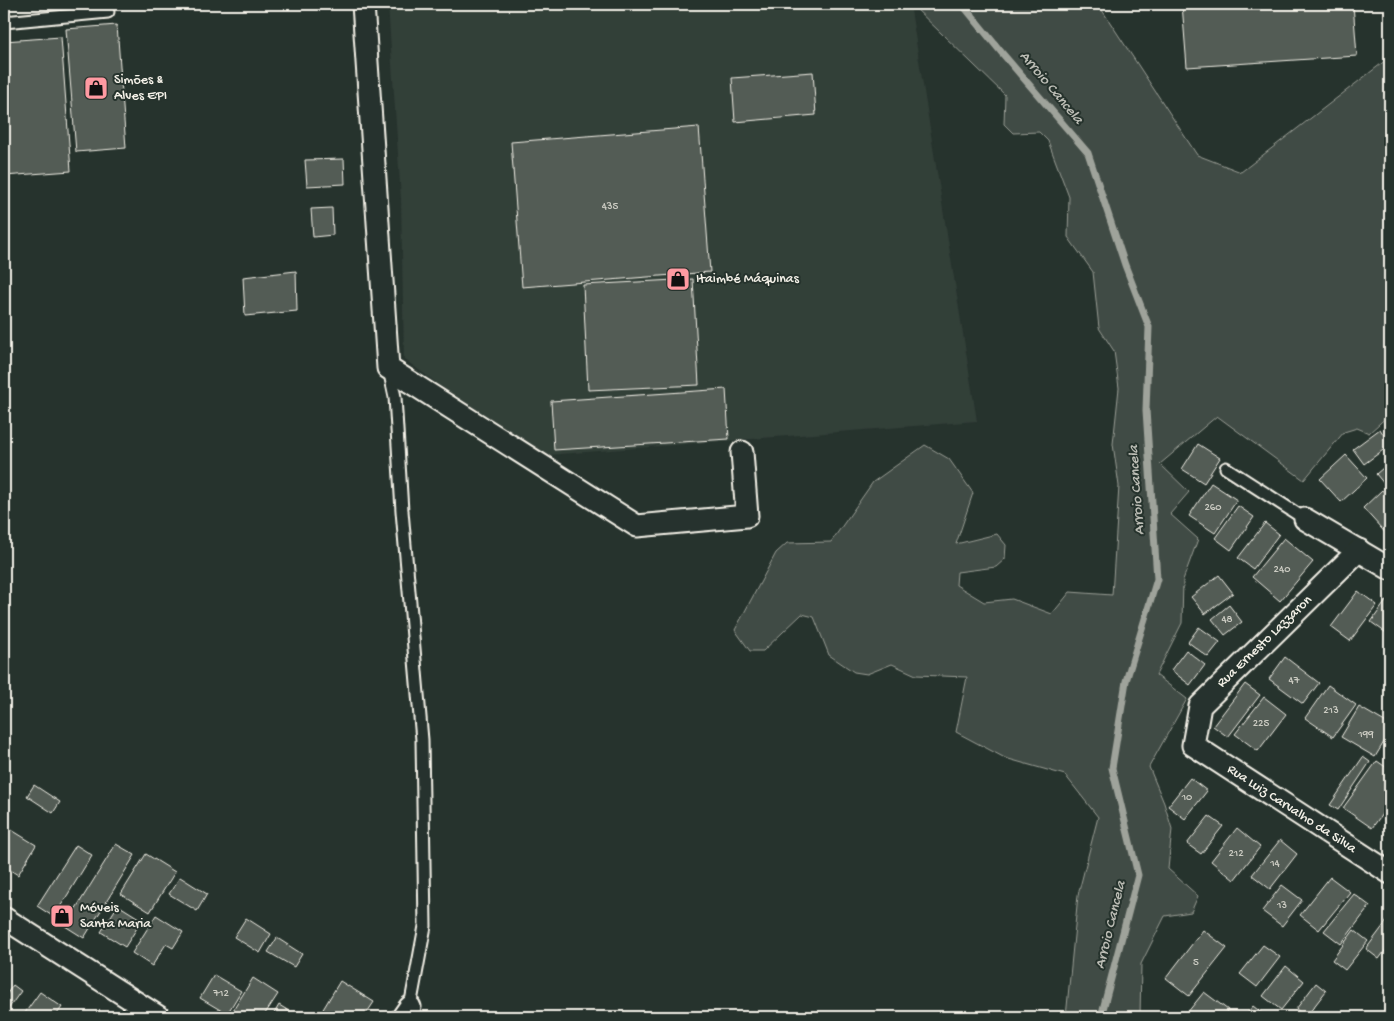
<svg xmlns="http://www.w3.org/2000/svg" width="1394" height="1021" font-family="'Gochi Hand',sans-serif">
<style>
.built{fill:#333f39}
.green{fill:#414b45;stroke:#9a9e96}
.lines{fill:none;stroke-linecap:round;stroke-linejoin:round}
.stream{stroke:#9fa39b;stroke-width:7}
.building{fill:#525c55;stroke:#f4f1e8}
.lane-casing{stroke:#f4f1e8;stroke-width:15}
.street-casing{stroke:#f4f1e8;stroke-width:25}
.lane{stroke:#26332d;stroke-width:11}
.street{stroke:#26332d;stroke-width:21}
.labels{text-anchor:middle;dominant-baseline:central;stroke-width:4;stroke-linejoin:round;paint-order:stroke}
.number-label{font-size:11px;fill:#ccccc3}
.poi-label{font-size:14px;fill:#f4f1e8;stroke:#26332d;text-anchor:start}
.street-label{font-size:14px;fill:#f4f1e8;stroke:#26332d}
.water-label{font-size:15px;font-style:italic;fill:#bcbdb5;stroke:#26332d}
</style>
<rect width="100%" height="100%" fill="#26332d"/>
<filter id="ink" filterUnits="userSpaceOnUse"><feTurbulence type="fractalNoise" baseFrequency=".02" numOctaves="2"/><feDisplacementMap in="SourceGraphic" scale="10" xChannelSelector="R" yChannelSelector="G"/><feConvolveMatrix kernelMatrix="1 2 1 2 8 2 1 2 1" color-interpolation-filters="sRGB"/></filter>
<g filter="url(#ink)">
<path class="built" d="M388,4h522l67,417 -442,35 -131,-97 -3,-160z"/>
<path class="green" d="M911,4h187l99,151 44,17 149,-115v357l-21,19 -12,-5 -13,4 -40,48 -87,-64 -57,48 29,28 -19,22 28,25 -15,41 -1,43 -26,52 31,24 -38,68 15,36 8,26 -4,40 30,27 -7,16 -26,4 -24,48 -1,53h-74l12,-122 20,-78 -33,-42 -60,-17 -49,-26 11,-55 -51,-2 -24,-11 -25,10 -13,-2 -25,-17 -15,-38 -12,-3 -39,37h-13l-15,-21 41,-77 11,-10 44,-1 42,-60 52,-37 24,14 24,34 -17,51 41,-10 9,11 -1,14 -9,8 -39,5 -1,13 28,17 28,-3 40,15 18,-22 42,3 7,-109 -6,-42 6,-56 -5,-37 -15,-23 -6,-56 -25,-35 1,-40 -21,-56 -9,-9 -26,1 -9,-9 1,-29z"/>
<g class="lines">
<path class="stream" d="M962,4l40,49 86,100 37,112 24,62 -3,83 11,169 -31,102 -14,87 26,107 -37,142"/>
</g>
<path class="building" d="M1182,4h171l4,52 -170,11z
M117,25l9,123 -50,4 -10,-123z
M61,37l10,134 -67,5v-135z
M813,72l3,43 -81,7 -3,-44z
M699,127l11,145 -188,15 -11,-145z
M344,159l1,25 -38,2 -2,-26z
M332,208l1,27 -20,2 -2,-28z
M296,271l1,40 -52,5 -2,-39z
M693,279l6,106 -111,5 -5,-105z
M726,389l3,50 -175,11 -3,-49z
M1380,429l10,16 -26,19 -11,-15z
M1198,444l22,14 -16,25 -22,-14z
M1346,455l21,23 -26,24 -21,-23z
M1390,462v29l-14,-17z
M1211,483l26,17 -22,33 -26,-17z
M1382,490l8,9v39l-27,-30z
M1238,506l16,11 -23,33 -16,-12z
M1265,523l14,11 -26,35 -15,-11z
M1284,538l29,24 -33,39 -28,-24z
M1219,575l14,18 -28,21 -14,-17z
M1358,591l19,14 -27,36 -19,-14z
M1386,601l4,2v30l-1,2 -18,-13z
M1229,605l13,17 -17,13 -13,-16z
M1199,627l21,15 -12,15 -20,-15z
M1186,650l19,15 -15,20 -19,-15z
M1285,657l34,26 -16,21 -34,-25z
M1245,684l15,11 -32,42 -15,-11z
M1328,685l28,20 -23,32 -28,-19z
M1264,697l22,17 -28,37 -23,-17z
M1359,707l31,18v7l-15,25 -34,-20z
M1363,757l7,5 -32,48 -8,-5z
M1377,761l13,9v33l-18,25 -29,-20z
M1190,778l17,13 -22,28 -17,-13z
M34,785l26,17 -7,11 -26,-17z
M1209,816l14,10 -22,28 -14,-10z
M1237,828l23,19 -26,33 -23,-19z
M10,829l26,16 -18,30 -14,-9v-27z
M1280,840l17,14 -27,35 -18,-14z
M116,844l19,11 -51,83 -19,-12z
M76,845l16,10 -38,62 -17,-11z
M146,854l29,18 -25,40 -29,-18z
M180,877l27,17 -10,17 -28,-17z
M1330,877l20,15 -31,38 -19,-15z
M1282,885l20,15 -20,26 -20,-15z
M1354,894l16,12 -29,38 -17,-13z
M118,905l24,15 -17,27 -24,-15z
M156,915l27,17 -10,16 -7,-4 -14,22 -20,-13z
M1390,917v27l-11,15 -13,-10z
M246,918l25,16 -11,19 -26,-16z
M1203,930l24,18 -38,48 -23,-18z
M1354,930l14,11 -23,29 -13,-10z
M277,938l25,16 -8,13 -26,-15z
M1263,945l17,12 -23,30 -17,-13z
M1286,966l18,15 -23,29 -18,-14z
M214,975l27,16 -14,23 -27,-16z
M253,978l25,16 -15,23h-34z
M340,981l34,21 -10,15h-32l-10,-6z
M1316,983l10,8 -20,26 -10,-8z
M13,985l8,6 -17,24v-17z
M40,992l22,15 -7,10h-33z
M1204,992l24,18 -6,7h-30l-5,-4z
M279,1005l20,12h-27z
M1253,1006l10,8 -2,3h-17z"/>
<g class="lines">
<g class="lane-casing">
<path id="lane" d="M4,22l104,-10
M389,369l6,28 7,114 20,229 3,186 -15,81
M1226,468l79,51"/>
</g>
<g class="street-casing">
<g id="street">
<path d="M363,4l25,364 249,158 110,-10 -5,-64"/>
<path d="M1305,519l85,50"/>
<path id="s1" d="M1359,550l-159,156 -7,39 197,128"/>
<path d="M4,918l155,99"/>
<path d="M403,1017l7,-10"/>
</g>
</g>
<use href="#lane" class="lane"/>
<use href="#street" class="street"/>
</g>
</g>
<defs>
<g id="shop-square" transform="scale(1.25)"><rect x="-9" y="-9" width="18" height="18" rx="4" fill="#ff9aa2" stroke="#26332d"/><path d="M-5-2.5h2.3a2.7 3.5 0 0 1 5.4 0H5L5.5 6h-11ZM-1.5-2.5h3a1.5 2.3 0 0 0-3 0Z" fill="#111"/></g>
</defs>
<g fill-rule="evenodd">
<use href="#shop-square" x="96" y="88"/>
<use href="#shop-square" x="678" y="279"/>
<use href="#shop-square" x="62" y="916"/>
</g>
<g class="labels">
<g class="number-label">
<text x="610" y="207">435</text>
<text x="1213" y="508">260</text>
<text x="1282" y="570">240</text>
<text x="1227" y="620">48</text>
<text x="1294" y="681">47</text>
<text x="1331" y="711">213</text>
<text x="1261" y="724">225</text>
<text x="1366" y="735">199</text>
<text x="1187" y="798">10</text>
<text x="1236" y="854">212</text>
<text x="1275" y="864">14</text>
<text x="1282" y="906">13</text>
<text x="1196" y="963">5</text>
<text x="221" y="994">712</text>
</g>
<g class="poi-label">
<text x="114" y="80">Simões &amp;<tspan x="114" dy="16">Alves EPI</tspan></text>
<text x="696" y="279">Itaimbé Máquinas</text>
<text x="80" y="908">Móveis<tspan x="80" dy="16">Santa Maria</tspan></text>
</g>
<g class="street-label">
<text transform="translate(1265 642) rotate(-44)">Rua Ernesto Lazzaron</text>
<text stroke="none"><textPath href="#s1" startOffset="380">Rua Luiz Carvalho da Silva</textPath></text>
</g>
<g class="water-label">
<text transform="translate(1051 88) rotate(50)">Arroio Cancela</text>
<text transform="translate(1137 490) rotate(-94)">Arroio Cancela</text>
<text transform="translate(1111 925) rotate(-76)">Arroio Cancela</text>
</g>
</g>
<rect width="1394" height="1021" fill="none" stroke="#26332d" stroke-width="20"/>
<rect x="10" y="10" width="1374" height="1001" fill="none" stroke="#f4f1e8" stroke-width="2" filter="url(#ink)"/>
</svg>
